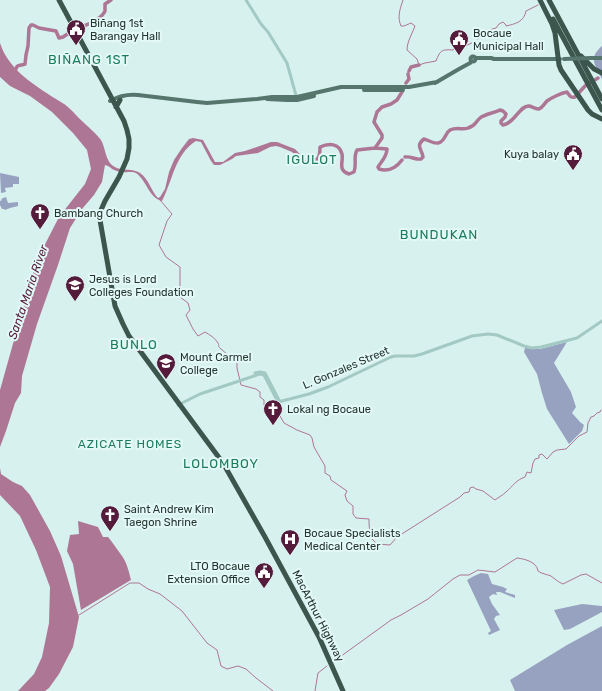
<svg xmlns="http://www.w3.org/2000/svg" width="602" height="691" font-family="Rubik,sans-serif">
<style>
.green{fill:#97a2c0}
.water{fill:#ae7695}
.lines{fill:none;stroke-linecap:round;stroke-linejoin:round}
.stream{stroke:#ae7695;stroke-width:1}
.river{stroke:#ae7695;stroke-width:3.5}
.minor{stroke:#a3c9c3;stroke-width:3}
.major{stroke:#56766d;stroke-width:4}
.highway{stroke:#3c554d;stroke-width:5}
.major-bridge{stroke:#56766d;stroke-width:4}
.labels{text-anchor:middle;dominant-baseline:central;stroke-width:4;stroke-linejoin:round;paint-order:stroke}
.poi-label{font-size:11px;fill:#25342f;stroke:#e3f9f7;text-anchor:start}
.street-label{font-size:11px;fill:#25342f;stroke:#e3f9f7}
.water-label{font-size:12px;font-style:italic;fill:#551b3a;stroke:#e3f9f7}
.neighbourhood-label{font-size:12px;letter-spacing:1px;fill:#1d7d5a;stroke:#e3f9f7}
.quarter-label{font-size:13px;letter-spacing:1px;fill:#1d7d5a;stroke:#e3f9f7}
</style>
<rect width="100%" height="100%" fill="#d7f1ef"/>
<path class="green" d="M602,46v33c-7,-14 -14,-21 0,-33z
M0,173l19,4v7h-6v3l-8,1 1,4 -5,1z
M6,197l2,6 10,-1v4l-8,2 -5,2 -1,-1h-2l-2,-4v-4l2,-1 -1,-1z
M567,342l-13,21 17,29 5,15 -4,6 8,9 4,3 -2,6 -13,13 -22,-35 -5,-16 -5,-19 -13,-22 1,-4 15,1z
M481,573l7,1 4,10 11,3 4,2 -2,3 10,3v3l-15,-6h-4l1,3 -4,-1 -4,3 3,7 8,11 -4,1 -2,3 6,11 -11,5 -1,-2 3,-2 -24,-51 7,-4z
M582,604l20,2v6l-32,17 -6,1 -10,-20z
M602,626v65h-87l-5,-11 57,-35z"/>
<path class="water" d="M0,43c8,25 30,39 51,53 6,4 13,7 18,12 5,4 8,9 13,13 6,6 14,12 19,19 4,7 4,16 9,23 8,10 21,4 30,10 9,6 11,18 18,25l2,-1 5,-8 4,-17 5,-12 8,-12 7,-9 4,-1 10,2 12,22h8l12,-9 10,-2 26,-9h6l18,7 9,9 -3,3 -9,-9 -12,-5 -4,-1 -6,1 -12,6 -22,3 -4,3 -12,6h-6l-3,-4 -10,-19 -5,-1c-21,13 -23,39 -34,60 -13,-3 -15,-20 -26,-28 -4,-2 -8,0 -13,-1 -3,0 -6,-1 -9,-2 -4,-2 -4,-4 -9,-5l-3,17 -8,13 -12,14 -12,19 -12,37 -21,59 -15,52 -1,17 -6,10 -9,28 -6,16v-57l36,-128 23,-45 26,-33 6,-15 -4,-19 -14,-17 -21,-21 -22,-16 -20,-10 -10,-9z
M0,468l1,6 12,8 9,4 8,9 20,36 11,25 18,61 -6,30 -14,27 -10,14 -4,3h-27l16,-17 8,-17 7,-34 1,-36 -14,-37 -16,-34 -20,-21z
M78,521l20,6 5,10h5c5,6 9,12 14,19 5,7 7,16 9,24l-50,30 -8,-46 -6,-13 3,-16 9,-1z"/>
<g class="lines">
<path class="stream" d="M403,0c-3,9 -6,17 -2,26h3l7,-3 4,3c-3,8 -8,16 -8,24l10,9 2,6 6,-2 11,-2c4,-10 5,-12 17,-11l3,-2 2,-4h3l4,2 9,-4
M478,39l3,-4 5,-1 3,-4 7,-2 3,-4 4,-2 3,3v1c9,-2 18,-4 20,-15l12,-6
M160,200l12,14 -5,7 -8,24 7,12 14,10v30l8,6 2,7 -4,5 7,14 5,7 7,-4c5,3 10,6 13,11 2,5 -1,2 3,6 5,5 11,8 16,12v7l4,17 15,4 4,3v5l4,3v5l3,4 13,7 4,7 13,7 13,5 2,3 2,9 11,19v7l5,3 1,4 16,11 -2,4 2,6 6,5v8l3,4 13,1c0,4 0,8 1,12 1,4 3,4 2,8l5,5 13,1 7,-8 63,-40 4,-4 5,-1 1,-4 3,-1 3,2 7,2 12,9c4,-3 8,-5 11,-8 7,-6 10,-12 19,-15l2,-5 4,1 2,-10 2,-4 4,-1v-3l3,-1 5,5 6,-7 4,-2 9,-1 13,-13 8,-4 1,-9 3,-6 3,-1 3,-3 3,-1 1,-2
M79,615l51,-32h9l9,6 12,5 22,17 25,32 10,7 4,16 6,3 11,-3 8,3 10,9 17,13
M333,662l58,-42 10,-5 27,-16 25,-20 7,-4h9l9,-5 17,2 22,-14c8,1 20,4 21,13 4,3 8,3 13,5 4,3 7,6 12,8l18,-9 5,-1 16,9
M315,691l3,-18 9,-7"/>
<path class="river" d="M77,29c9,-4 24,-9 28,-18 0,-2 0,-6 0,-7l6,-4
M409,71l2,-4 8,-2
M14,74c4,-11 2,-7 11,-10l1,-9 2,-9 1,-18 2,-3h2l6,3 17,3 3,7 4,-1 9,-6
M406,83l3,-4 -1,-5
M375,148l7,-10v-3l-8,-13 3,-10 5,-5 9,-3 6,-4 5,-8
M405,157c6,-1 10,3 16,2l2,-2c-1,-8 -8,-11 1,-18 4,1 10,5 14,4 7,-1 7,-10 12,-13 6,-3 13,0 18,-2 8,-2 7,-6 12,-10 5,-4 14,-5 20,-8l3,1 3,3 -1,3 -4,4v2l2,2c12,-2 17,-20 26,-19 4,1 7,3 10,3 4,-2 5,-5 8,-8 4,-3 14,-8 20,-9 3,4 3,6 8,5l10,-11 13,-8
M300,158l2,2 7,3c10,-3 11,-6 11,-16 9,-4 19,-4 22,7 1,5 -1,9 0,14 1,4 4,5 7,6l5,-2c3,-8 -1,-15 3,-22l18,-2 12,1c0,7 -5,12 -9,18l1,2c10,3 17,-1 23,-9"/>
<path class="minor" d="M246,0l15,24 7,8 19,31 10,36
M255,373l5,-1 5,1 15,29
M178,405l22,-11 60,-20 4,1 14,27 31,-8 19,-7 63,-30 4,-1h19l8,-2 50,-18 16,-2 9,1 27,11 8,2 9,-1 36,-9 25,-17"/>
<path class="major" d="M470.5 59a2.5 2.5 0 1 1 5 0a2.5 2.5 0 1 1-5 0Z
M476,58h15l3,1h66
M591,58h11
M435,83l24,-14 11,-6 2,-2
M364,90h39
M267,99l20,1h10l17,-4
M110,101c9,-5 18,-7 28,-6l59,7 10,1 50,-4 15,-2h25l44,-10h68l28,-5"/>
<path class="highway" d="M59,0l65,121 3,9 2,9v9l-2,11 -8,18 -14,24 -4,9 -1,10 15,86 8,18 6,12 94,127 42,74 54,100 24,54
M540,0l12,24 3,9 4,32 2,5 27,40 4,4 10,5
M549,0l53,99
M553,19l49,91
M581,56l13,13 8,4
M116,107l4,-7"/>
<path class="major-bridge" d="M564,59l27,-1"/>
</g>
<defs>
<g id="civic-pin" transform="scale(1)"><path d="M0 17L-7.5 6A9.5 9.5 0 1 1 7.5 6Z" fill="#551b3a" stroke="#e3f9f7"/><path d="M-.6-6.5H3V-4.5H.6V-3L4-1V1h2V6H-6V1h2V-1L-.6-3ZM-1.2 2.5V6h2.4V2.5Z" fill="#fff"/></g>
<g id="church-pin" transform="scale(1)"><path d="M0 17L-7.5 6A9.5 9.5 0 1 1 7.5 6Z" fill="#551b3a" stroke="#e3f9f7"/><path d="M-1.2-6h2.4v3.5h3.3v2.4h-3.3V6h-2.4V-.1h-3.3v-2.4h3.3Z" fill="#fff"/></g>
<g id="university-pin" transform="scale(1)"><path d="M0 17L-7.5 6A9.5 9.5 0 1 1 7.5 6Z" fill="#551b3a" stroke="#e3f9f7"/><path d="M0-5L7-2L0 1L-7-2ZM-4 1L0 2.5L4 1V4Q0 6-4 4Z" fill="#fff"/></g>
<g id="hospital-pin" transform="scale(1)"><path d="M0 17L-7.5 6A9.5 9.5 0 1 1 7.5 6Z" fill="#551b3a" stroke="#e3f9f7"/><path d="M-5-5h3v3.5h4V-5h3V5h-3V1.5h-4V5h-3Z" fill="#fff"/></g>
</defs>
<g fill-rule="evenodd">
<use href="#civic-pin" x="76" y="29"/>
<use href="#civic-pin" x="459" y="39"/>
<use href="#civic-pin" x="573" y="154"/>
<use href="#church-pin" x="40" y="213"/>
<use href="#university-pin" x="75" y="285"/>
<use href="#university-pin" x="166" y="363"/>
<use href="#church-pin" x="273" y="409"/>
<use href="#church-pin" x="110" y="515"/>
<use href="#hospital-pin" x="290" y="539"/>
<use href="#civic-pin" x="264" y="572"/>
</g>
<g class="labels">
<g class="poi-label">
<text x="90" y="23">Biñang 1st<tspan x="90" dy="13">Barangay Hall</tspan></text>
<text x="473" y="33">Bocaue<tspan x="473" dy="13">Municipal Hall</tspan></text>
<text x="559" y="154" text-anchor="end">Kuya balay</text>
<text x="54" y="213">Bambang Church</text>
<text x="89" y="279">Jesus is Lord<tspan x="89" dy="13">Colleges Foundation</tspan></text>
<text x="180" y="357">Mount Carmel<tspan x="180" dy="13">College</tspan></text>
<text x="287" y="409">Lokal ng Bocaue</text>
<text x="124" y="509">Saint Andrew Kim<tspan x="124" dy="13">Taegon Shrine</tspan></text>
<text x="304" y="533">Bocaue Specialists<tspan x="304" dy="13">Medical Center</tspan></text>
<text x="250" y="566" text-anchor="end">LTO Bocaue<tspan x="250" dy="13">Extension Office</tspan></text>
</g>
<g class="street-label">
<text transform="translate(346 368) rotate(-23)">L. Gonzales Street</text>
<text transform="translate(318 616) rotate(63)">MacArthur Highway</text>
</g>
<g class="water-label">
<text transform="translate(28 292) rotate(-71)">Santa Maria River</text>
</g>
<g class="neighbourhood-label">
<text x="130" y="444">AZICATE HOMES</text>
</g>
<g class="quarter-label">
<text x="89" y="59">BIÑANG 1ST</text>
<text x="312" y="159">IGULOT</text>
<text x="439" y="234">BUNDUKAN</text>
<text x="134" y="344">BUNLO</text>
<text x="221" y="463">LOLOMBOY</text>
</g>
</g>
</svg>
